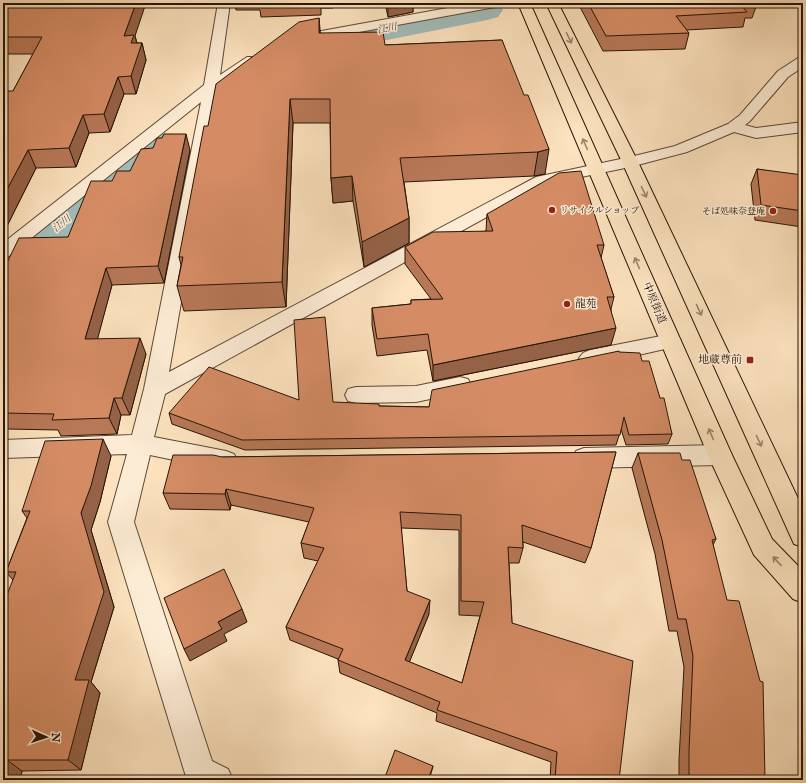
<svg xmlns="http://www.w3.org/2000/svg" width="806" height="783" font-family="'IM FELL English','Noto Serif JP',serif">
<style>
.lines{fill:none;stroke-linecap:round;stroke-linejoin:round}
.river{fill:#a1bcb9;fill-rule:evenodd}
.minor-casing{stroke:#5c4834;stroke-width:2}
.major-casing{stroke:#271406;stroke-width:2}
.minor{fill:#fdecd5;fill-rule:evenodd}
.major{fill:#fce2be;fill-rule:evenodd}
.wall{fill:#b77857;stroke:#271406;fill-rule:evenodd}
.shaded-wall{fill:#956247;stroke:#271406}
.building{fill:#d58c65;stroke:#271406;fill-rule:evenodd}
.oneway{stroke:#9c856b}
.poi-dot{fill:#8f2418;stroke:#fdecd5;stroke-width:1.5}
.labels{text-anchor:middle;dominant-baseline:central;stroke-width:3;stroke-linejoin:round;paint-order:stroke}
.far-poi-label{font-size:9px;fill:#271406;stroke:#fdecd5;text-anchor:start}
.far-water-label{font-size:10px;font-style:italic;fill:#524f45;stroke:#fdecd5}
.street-label{font-size:11px;fill:#271406;stroke:#fdecd5}
.poi-label{font-size:11px;fill:#271406;stroke:#fdecd5;text-anchor:start}
</style>
<rect width="100%" height="100%" fill="#fce2be"/>
<filter id="stains"><feTurbulence type="fractalNoise" baseFrequency=".005" numOctaves="4"/><feColorMatrix values="0 0 0 0 .2 0 0 0 0 .09 0 0 0 0 .02 0 0 0 .5 -.17"/></filter>
<radialGradient id="worn" r=".72"><stop offset=".6" stop-color="#630" stop-opacity="0"/><stop offset="1" stop-color="#630" stop-opacity=".3"/></radialGradient>
<g class="lines">
<path class="river" d="M473,3h25l5,7 -5,7 -11,3 -195,39 -12,-4 -6,-7 6,-7 12,-4z
M159,132l15,4 6,9 -6,9 -153,130 -18,4v-42l141,-110z"/>
<g class="minor-casing">
<path id="minor" d="M218,3h12l-10,72 27,-18h10l2,3 -41,29 -49,283 367,-195 94,-20 45,-11 53,-22 12,-9 38,-44 20,-13 5,-1v10l-15,10 -38,44 -5,4 11,3 47,-6v10l-47,6 -22,-6 -47,20 -57,15 -83,17 -382,210 -11,43 72,14 8,3 4,7 -4,7 -8,3 -76,-16 -16,67 78,239 16,8 5,11h-46l-79,-258 19,-68 -124,4v-18l129,-5 12,-46 57,-287 -192,154 -6,2v-15l201,-158z
M475,3h26l-2,3 -4,1 -190,35 -5,-1 -1,-3 1,-3 5,-1z
M671,334l7,2 3,5 -3,5 -88,20 -7,-3 -4,-5 4,-5 7,-3z
M460,377l8,2 3,6 -3,6 -52,11 -60,1 -8,-2 -3,-6 3,-6 8,-2 60,-1z
M720,445l8,3 4,7 -4,7 -8,3 -136,3 -8,-3 -4,-7 4,-7 8,-3z"/>
</g>
<g class="major-casing">
<path id="major" d="M518,3h12l202,452 40,84 31,32v32l-10,-4 -39,-44 -46,-100z
M546,3h12l80,159 165,347v38l-9,-3 -172,-382z"/>
</g>
<use href="#minor" class="minor"/>
<use href="#major" class="major"/>
</g>
<path class="wall" d="M3,3l132,33 2,7h5l4,17 -10,34h-12l-14,38 -21,1 -13,34 -40,1 -33,66 10,-143 20,-37h-30z
M235,3h98v5h-12v7l-60,2 -1,-7h-24z
M385,3h43v4h-15v5l-25,5z
M579,3h178v1l-5,14h-7l-2,9 -57,3 3,3 -4,16 -82,2 -24,-46z
M320,33l65,12 117,-5 43,134 -11,2 -130,6 5,36v25l-45,24 -11,-66 -20,2 -2,-25 -1,-55h-37l-7,184 -102,4 -7,-25 4,-21 -2,-8z
M153,148l37,2 -26,133 -52,2 -15,54 49,15 -16,61h-9l-4,19 -56,2 -3,-6 -51,-1 -1,2h-3v-160l65,-34 44,-56 18,-10z
M757,169l46,8v47l-1,3 -47,-7 -4,-36z
M487,214l117,31 -3,13 13,39 -3,12v36l-178,36 -6,-31 -50,6 -5,-31v-17l39,-4v-4l20,-1 -26,-35v-17l81,-16z
M619,352l23,9 18,37 12,36 -4,10 -42,1 -5,-16 -5,16 -371,5 -73,-26 -3,-11 130,-13 80,6 50,1z
M616,452l-25,96 -6,15 -62,-21v6l-4,15h-10l3,60 107,157h-69l1,-18 -115,-41 1,-8 -97,-40 -2,-13v-1l-48,-19 -4,-13 32,-66 -14,-3 -3,-15 8,-21 -78,-17 -1,5 -60,-1 -7,-16 59,-36zM401,528l58,2v85l21,1 -18,67 -53,-21 20,-48 -22,-23z
M638,453l44,7 34,79 -3,6 52,235h-86v-20l5,-93 -7,-36h-8l-14,-77 -23,-86z
M111,456l-11,46 -9,28 23,77 -23,75 9,11 -19,77 -59,1 -2,9h-17l10,-200 -7,-8 21,-54 -5,-7z"/>
<path class="shaded-wall" d="M136,3h10l-11,33 4,16 3,-9 4,17 -10,34 -5,-18 -7,-40z
M395,3h18v9l-25,5v-13z
M319,18l2,22 -2,-7z
M118,77l6,17 -14,38 -6,-18z
M290,99l3,24 -7,184 -4,-25z
M83,115l6,18 -13,34 -7,-19z
M186,134l4,16 -26,133 -6,-17z
M549,149l-4,25 -11,2 4,-24z
M28,150l8,18 -33,66v-37z
M352,176l1,25 -20,2 -2,-25z
M409,218v25l-45,24 -2,-25z
M106,268l6,17 -19,71 -8,-17z
M616,328l-5,17 -178,36v-16z
M140,338l6,16 -16,61 -8,-17z
M114,398l7,17 -4,19 -8,-16z
M3,422l4,7 -1,2 -3,-5z
M103,439l8,17 -11,46 -9,28 23,77 -23,75 9,11 -19,77 -13,-10 7,-80 6,-167z
M226,489l5,16 -1,5 -5,-16z
M430,600l-1,14 -24,59v-13z
M242,609l5,13 -23,12 3,7 -37,20 -6,-12 34,-27z
M7,760l15,11 -2,9h-17v-7z
M433,766l-1,4 -3,10h-1z"/>
<path class="building" d="M3,3h133l-12,33 10,-1 -3,8h11l-11,33 -13,1 -14,37 -21,1 -14,33 -41,2 -25,47v-106h10l29,-54h-39z
M259,3h38l-38,1z
M588,3h169v1h-17l7,8 -71,4 13,17 -83,3z
M319,18v15l64,-1 2,13 117,-5 22,55h4l21,54 -11,3 -138,6 9,60 -47,24 -10,-66 -21,2 -1,-79h-40l-8,183 -105,4 6,-29h-4l25,-131h4l8,-42 83,-62z
M164,134h22l-28,132 -52,2 -21,71 55,-1 -18,60h-8l-5,20 -57,2 2,-6 -51,-1v-142l16,-33 49,-1 23,-56h21l5,-10h13l11,-22 12,-1 4,-10h5z
M757,169l46,6v36l-42,-6z
M581,171l23,74h-7l17,52h-7l9,31 -183,37 -5,-31 -51,5 -5,-31 39,-4v-4l32,-1 -38,-52 28,-15 60,-1 -6,-17 72,-41z
M325,317l8,85 46,2v2l50,1 3,-17 187,-39v1l21,1 2,8h7l11,37h4l8,36 -43,1 -5,-18 -4,18 -378,5 -73,-27 40,-46 90,33 -5,-80z
M103,439l-12,47 -10,27 23,79 -29,88h14l-21,80h-61l-4,13v-168l13,-33h-10l24,-61h-8l23,-70z
M616,452l-25,96 -69,-23 1,23 -15,-1 4,76 121,38 -14,119h-64l2,-28 -120,-42 3,-8 -102,-42 5,-11 -57,-22 38,-79 -23,-5 13,-35 -88,-19 -1,5 -62,-1 10,-38h40l9,2zM400,512l61,3v86l23,1 -22,81 -57,-23 25,-60 -23,-9z
M638,453h42l2,7h8l26,79 -4,1 15,60 12,1 21,80 3,1 2,98h-76v-29l4,-95 -7,-37h-8l-16,-79z
M224,569l18,40 -24,13 4,7 -38,20 -20,-51z
M395,750l38,16 -5,14h-44z"/>
<defs><path id="oneway-shaft" d="M-6 0H5M1.5-3L5.5 0L1.5 3" fill="none" stroke-width="1.6" stroke-linecap="round" stroke-linejoin="round"/></defs>
<g class="oneway">
<use href="#oneway-shaft" transform="translate(569 38) rotate(64)"/>
<use href="#oneway-shaft" transform="translate(585 144) rotate(-113)"/>
<use href="#oneway-shaft" transform="translate(644 192) rotate(65)"/>
<use href="#oneway-shaft" transform="translate(637 263) rotate(-113)"/>
<use href="#oneway-shaft" transform="translate(699 310) rotate(65)"/>
<use href="#oneway-shaft" transform="translate(711 434) rotate(-113)"/>
<use href="#oneway-shaft" transform="translate(759 441) rotate(65)"/>
<use href="#oneway-shaft" transform="translate(777 561) rotate(-133)"/>
</g>
<g class="poi-dot">
<circle cx="552" cy="210" r="4"/>
<circle cx="773" cy="211" r="4"/>
<circle cx="567" cy="304" r="4"/>
<rect x="746" y="356" width="8" height="8" rx="2"/>
</g>
<g class="labels">
<g class="far-poi-label">
<text x="560" y="210">リサイクルショップ</text>
<text x="765" y="211" text-anchor="end">そば処味奈登庵</text>
</g>
<g class="far-water-label">
<text transform="translate(387 29) rotate(-11)">江川</text>
<text transform="translate(62 224) rotate(-39)">江川</text>
</g>
<g class="street-label">
<text transform="translate(654 303) rotate(67)">中原街道</text>
</g>
<g class="poi-label">
<text x="575" y="304">龍苑</text>
<text x="742" y="360" text-anchor="end">地蔵尊前</text>
</g>
</g>
<rect width="806" height="783" fill="none" stroke="#fce2be" stroke-width="16"/>
<rect x="4" y="4" width="798" height="775" fill="none" stroke="#271406" stroke-width="2"/>
<rect x="8" y="8" width="790" height="767" fill="none" stroke="#271406"/>
<g transform="translate(46 737) rotate(93)" stroke="#fdecd5" stroke-width="3" paint-order="stroke">
<path d="M0-3L7 15L0 10L-7 15Z" fill="#271406"/>
<text y="-6" font-size="11" font-weight="bold" text-anchor="middle" fill="#271406">N</text>
</g>
<rect width="100%" height="100%" filter="url(#stains)"/>
<rect width="100%" height="100%" fill="url(#worn)"/>
</svg>
